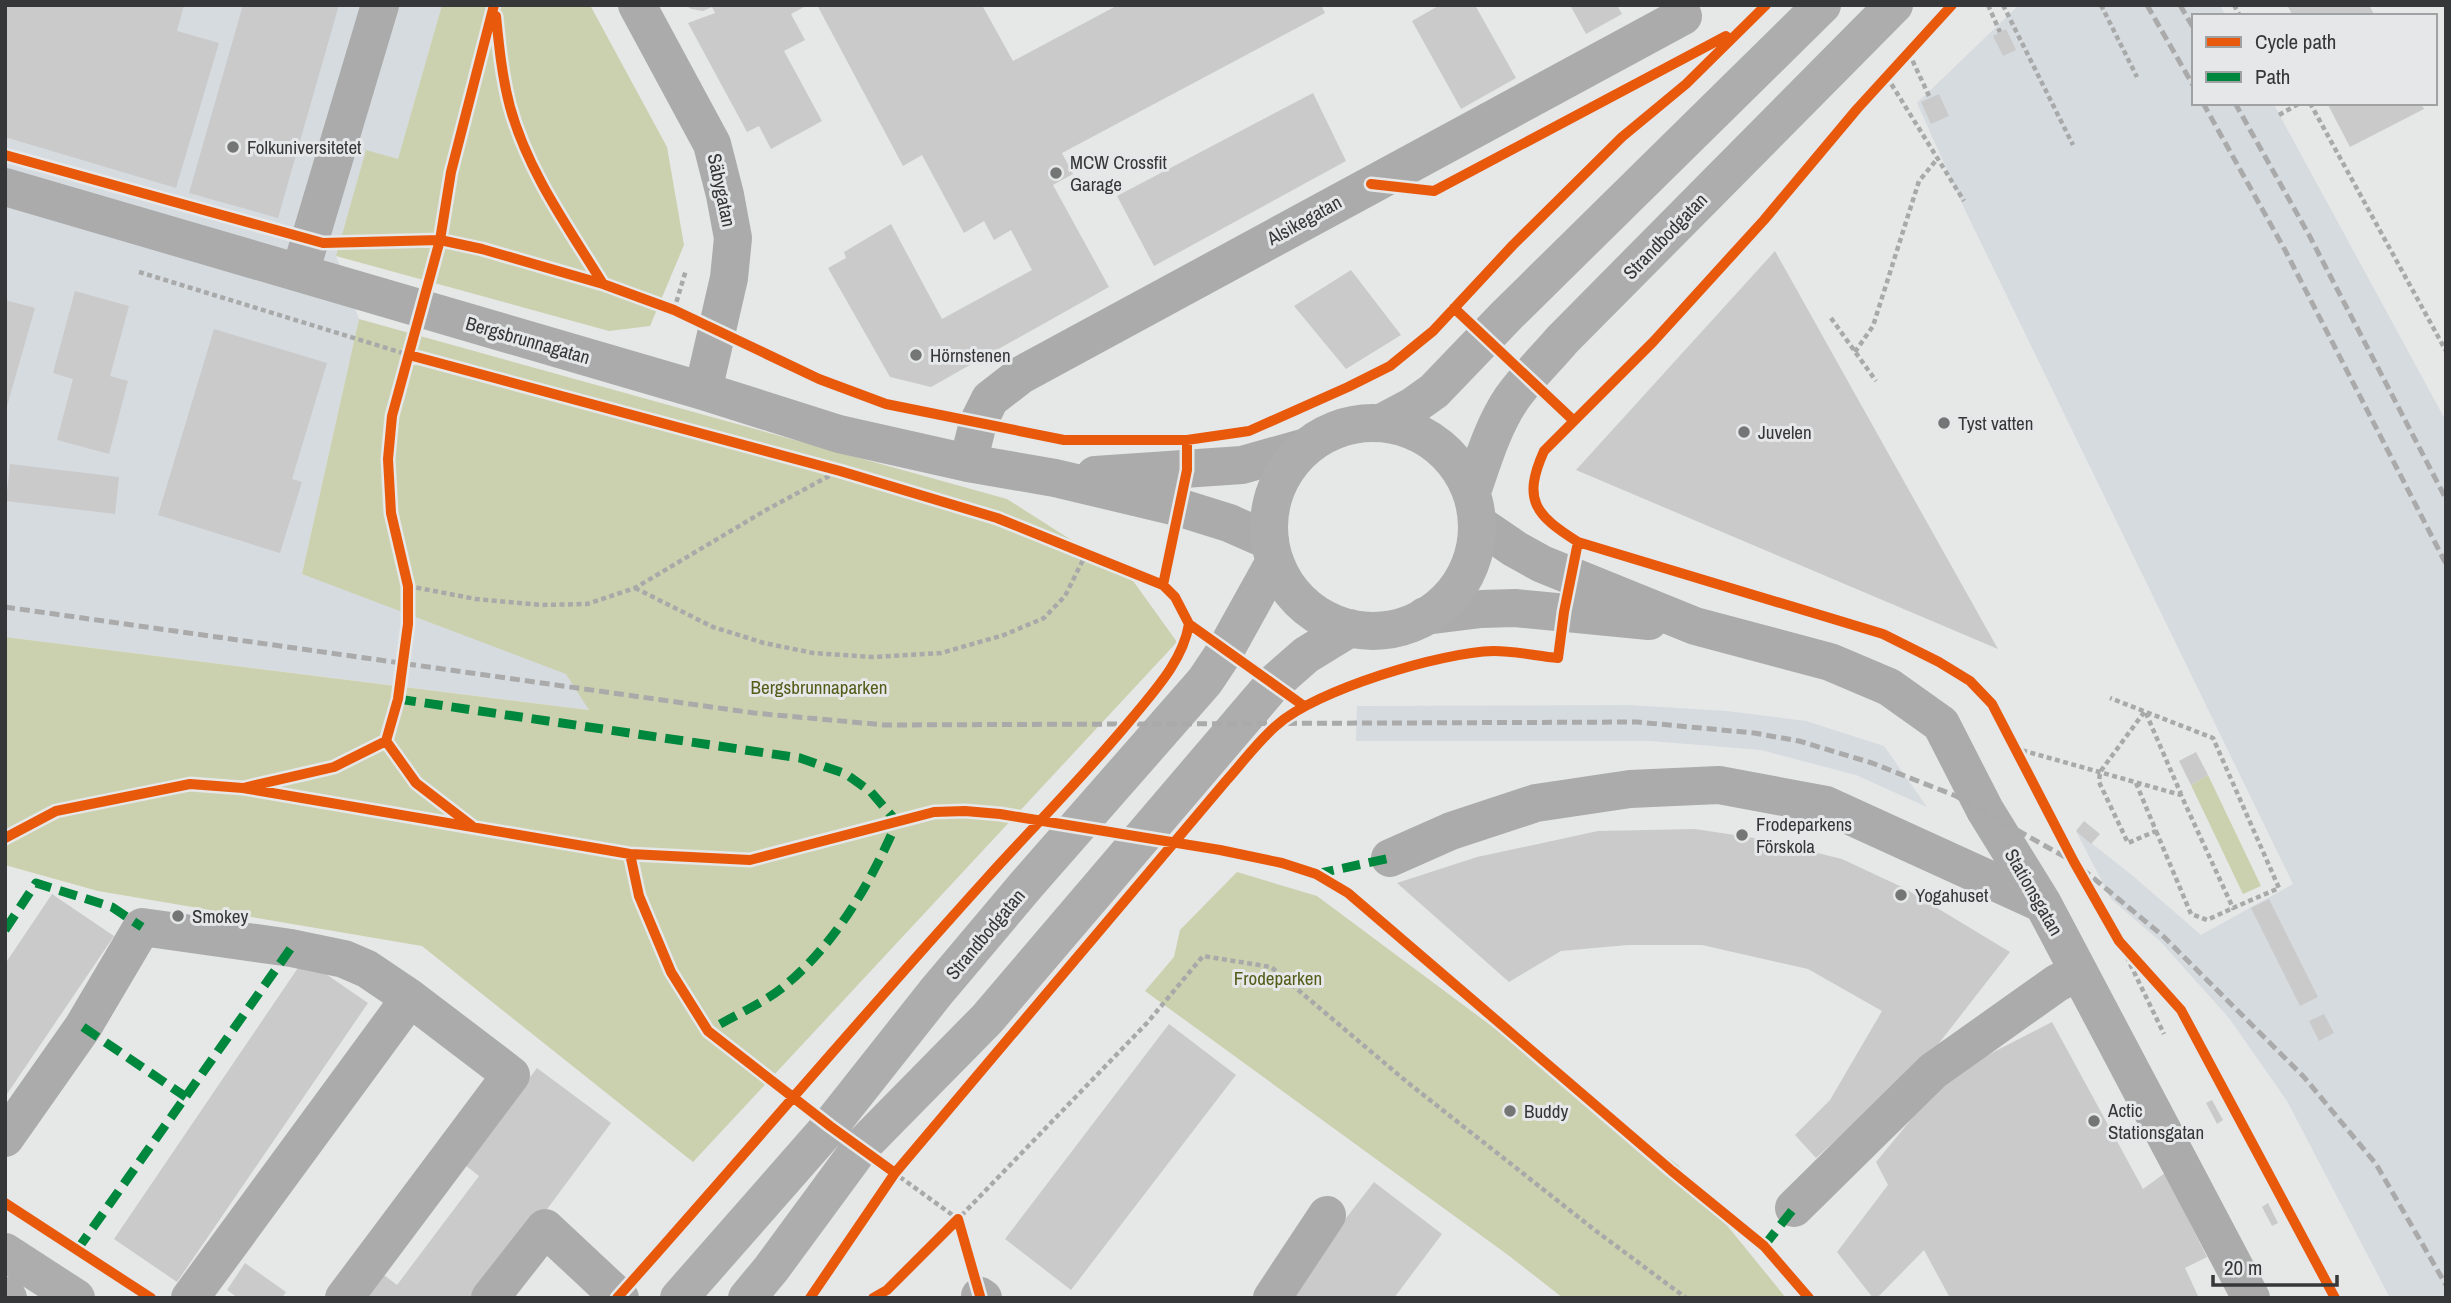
<svg xmlns="http://www.w3.org/2000/svg" width="2451" height="1303" font-family="'Archivo Narrow',sans-serif">
<style>
.built{fill:#d6dbdf}
.green{fill:#cbd1af}
.building{fill:#cacaca}
.lines{fill:none;stroke-linecap:round;stroke-linejoin:round}
.path{stroke:#a8a9a9;stroke-width:4.5;stroke-dasharray:5 3.5;stroke-linecap:butt}
.minor{stroke:#aaabaa;stroke-width:38}
.major{stroke:#acadac;stroke-width:38}
.rail{stroke:#aaa;stroke-width:5;stroke-dasharray:10 5;stroke-linecap:butt}
.quiet{stroke:#00873e;stroke-width:9;stroke-dasharray:18 9;stroke-linecap:butt}
.cycleway-casing{stroke:#e5e7e8;stroke-width:15}
.cycleway{stroke:#e8590c;stroke-width:10}
.poi-dot{fill:#747575;stroke:#e5e7e8;stroke-width:2.5}
.labels{text-anchor:middle;dominant-baseline:central;stroke-width:6;stroke-linejoin:round;paint-order:stroke}
.poi-label{font-size:19px;fill:#363738;stroke:#e5e7e8;text-anchor:start}
.street-label{font-size:19px;fill:#363738;stroke:#e5e7e8}
.park-label{font-size:19px;fill:#555c19;stroke:#e5e7e8}
</style>
<rect width="100%" height="100%" fill="#e6e7e7"/>
<path class="built" d="M5,5h437l-44,155 -32,-9 -30,105 23,63 -57,255 418,123 -130,13 -585,-73z
M2019,5h201l6,11h-32v87h79l173,318v877h-56l-103,-197 -58,-83 -69,-77 -49,-42 -35,-68 57,45 68,59 92,-51 -327,-672 -49,-109z
M1629,705l98,6 79,10 78,25 43,61 -71,-32 -95,-25 -111,-9h-294l1,-35z"/>
<path class="green" d="M442,5h148l77,142 17,98 -34,81 -41,5 -273,-75 30,-106 32,9z
M359,319l648,180 124,79 46,64 -484,520 -271,-216 -324,-55 -93,-26v-228l584,73 -23,-36 -264,-100z
M2208,775l53,111 -18,8 -52,-109z
M1237,872l80,24 361,269 108,133h-223l-55,-43 -363,-264 29,-34 6,-27z"/>
<path class="building" d="M5,5h179l-7,26 42,12 -43,145 -171,-51z
M243,5h96l-61,213 -89,-25z
M685,5h123l-17,9 14,26 -21,11 38,70 -51,28 -12,-23 -12,6 -59,-109 27,-10 -3,-6 -9,4 -12,-2z
M817,5h165l31,56 105,-56h203l4,8 -263,140 11,21 -20,11 56,102 -178,100 -41,-10 -62,-109 18,-10 -2,-6 47,-28 51,95 90,-49 -21,-40 -17,10 -10,-19 -20,12 -42,-78 -19,11z
M1440,5h35l41,73 -55,31 -49,-88z
M1570,5h47l5,9 -36,20z
M2287,5h82l6,11h-82z
M2006,29l10,21 -13,6 -10,-20z
M1313,93l33,68 -192,105 -37,-70z
M1939,94l10,22 -18,8 -10,-22z
M2327,103h94l3,6 -74,38z
M1775,251l80,143 143,255 -422,-179z
M1351,270l50,65 -55,34 -52,-63z
M75,291l54,15 -19,70 18,5 -19,73 -52,-14 16,-61 -20,-6z
M5,300l30,8 -29,102h-1z
M214,329l113,34 -35,116 10,3 -22,71 -122,-38z
M10,464l109,13 -4,37 -109,-13z
M2196,752l12,23 -17,10 -12,-24z
M2084,821l16,13 -9,10 -15,-13z
M1695,829l66,10 81,20 62,29 106,64 -81,104 -113,102 -21,-23 35,-35 52,-89 -74,-42 -106,-24h-74l-67,6 -52,31 -112,-99 80,-26 121,-26z
M52,894l62,42 -109,161v-133z
M2269,899l49,98 -18,9 -49,-98z
M304,959l64,44 -191,279 -63,-43z
M2324,1014l10,19 -15,8 -10,-20z
M2052,1022l91,167 22,-16 42,84 -22,11 14,30h-249l-26,-48 -47,48h-4l-36,-46 51,-67 -12,-23 71,-86z
M1169,1024l67,51 -165,215 -66,-51z
M537,1068l74,55 -130,175h-114l17,-23 13,10 82,-109 -14,-11z
M2212,1100l11,20 -6,4 -11,-21z
M1374,1182l68,52 -48,64h-110z
M2268,1203l10,20 -6,3 -10,-19z
M245,1263l41,29 -4,6h-44l-11,-8z"/>
<g class="lines">
<path class="path" d="M1988,5l12,27
M2003,5l70,140
M2101,5l36,72
M2234,5l6,11
M1909,53l21,45
M1887,77l77,124
M2310,103l136,248
M2279,115l21,-12
M139,272l270,83
M674,310l12,-40
M1831,318l45,63
M1855,352l18,-26 46,-145 19,-23
M408,586l68,13 65,6 46,-1 48,-16 131,-78 65,-35
M635,588l78,39 51,16 49,10 60,4 68,-4 63,-18 40,-17 21,-22 21,-42
M2014,748l167,47 52,113 46,-20 -66,-150 -103,-40
M2136,783l20,48 -28,12 -29,-61 1,-10 45,-61 36,83
M2156,831l35,83 16,6 26,-12
M2119,941l45,93
M893,1172l65,47 189,-196 56,-67 68,11 136,115 189,149 90,67"/>
<path class="minor" d="M637,5l75,139 13,51 8,43 -4,40 -26,113
M5,187l698,204 136,43 129,29 87,15 126,30 48,15 41,18
M300,273l80,-268
M968,463l10,-40 12,-24 31,-24 662,-359
M1095,475l147,-10 64,-18
M1477,523l38,26 27,15 153,62 135,36 59,25 52,37 44,86 58,94 208,394
M1425,616l56,-7 34,-1 134,13
M1390,858l61,-27 85,-28 94,-14 89,-4 107,20 217,99
M5,1138l78,-111 59,-100 149,21 53,11 23,10 43,29 -220,300
M1794,1208l139,-137 124,-88 22,-11
M980,1296l3,2
M344,1298l167,-223 -101,-77
M490,1298l55,-70 75,70
M1272,1298l55,-83"/>
<path class="major" d="M1381,423l32,-17 21,-15 73,-76 315,-310
M1269 527a104 104 0 1 1 208 0a104 104 0 1 1-208 0Z
M1472,492c11,-32 21,-66 40,-94 15,-21 34,-39 50,-58l332,-335
M5,1252l71,46
M5,1296l3,2
M679,1298l151,-172 106,-134 91,-108 178,-203 20,-30 50,-90
M747,1298l24,-29 89,-121 127,-129 286,-335 33,-29 44,-27"/>
<path class="rail" d="M2147,5l47,82
M2180,5l14,24
M2203,103l82,147 161,314
M2235,103l74,132 137,264
M5,607l749,106 131,12 752,-3 117,11 45,8 73,22 84,33 118,66 89,74 141,141 72,87 70,121"/>
<path class="quiet" d="M398,699l402,59 46,16 25,18 26,30c-27,62 -62,123 -115,166 -20,16 -51,29 -74,43
M1316,874l74,-16
M5,930l31,-47 76,24 30,20
M83,1027l103,70
M1764,1246l30,-38
M77,1250l214,-302"/>
<g class="cycleway-casing">
<path id="cycleway" d="M494,5l-43,167 -11,68 42,9 121,35 71,26 145,69 67,25 178,36h123l62,-9 99,-44 42,-21 43,-35 80,-86 109,-108 64,-53 80,-79
M1952,5l-95,104 -93,111 -111,122 -109,109c-22,49 -9,64 34,91l305,92 56,28 31,19 22,23 82,158 45,79 62,69 154,288
M496,16c3,30 6,61 14,91 18,65 58,120 93,177
M5,155l318,88 117,-3 -48,176 -4,43 3,54 17,73v38l-10,75 -12,42 -52,26 -91,21 -53,-4 -134,27 -51,27
M1371,184l63,7 292,-155
M1454,308l119,112
M409,355l431,116 157,47 166,67
M1187,440v30l-24,115 12,12 14,27 115,82
M386,741l30,42 56,43
M243,788l387,66 120,6 184,-48 31,-1 35,3 220,36 62,13 34,11 32,19 324,278 92,75 45,52
M630,854l9,42 32,76 37,59 122,95 65,47
M5,1203l146,95
M617,1298c124,-139 245,-282 370,-420 49,-54 100,-105 146,-161 23,-28 50,-57 56,-93
M810,1298l85,-125 331,-392c17,-19 32,-40 51,-56 39,-35 164,-73 217,-74 21,0 43,5 64,7l6,-46 14,-70
M873,1298l14,-8 71,-71 22,77"/>
</g>
<use href="#cycleway" class="cycleway"/>
</g>
<g class="poi-dot">
<circle cx="233" cy="147" r="7"/>
<circle cx="1056" cy="173" r="7"/>
<circle cx="916" cy="355" r="7"/>
<circle cx="1944" cy="423" r="7"/>
<circle cx="1744" cy="432" r="7"/>
<circle cx="1742" cy="835" r="7"/>
<circle cx="1901" cy="895" r="7"/>
<circle cx="178" cy="916" r="7"/>
<circle cx="1510" cy="1111" r="7"/>
<circle cx="2094" cy="1121" r="7"/>
</g>
<g class="labels">
<g class="poi-label">
<text x="247" y="147">Folkuniversitetet</text>
<text x="1070" y="162">MCW Crossfit<tspan x="1070" dy="22">Garage</tspan></text>
<text x="930" y="355">Hörnstenen</text>
<text x="1958" y="423">Tyst vatten</text>
<text x="1758" y="432">Juvelen</text>
<text x="1756" y="824">Frodeparkens<tspan x="1756" dy="22">Förskola</tspan></text>
<text x="1915" y="895">Yogahuset</text>
<text x="192" y="916">Smokey</text>
<text x="2108" y="1110">Actic<tspan x="2108" dy="22">Stationsgatan</tspan></text>
<text x="1524" y="1111">Buddy</text>
</g>
<g class="street-label">
<text transform="translate(722 190) rotate(78)">Säbygatan</text>
<text transform="translate(1304 220) rotate(-29)">Alsikegatan</text>
<text transform="translate(1665 236) rotate(-46)">Strandbodgatan</text>
<text transform="translate(528 340) rotate(16)">Bergsbrunnagatan</text>
<text transform="translate(2034 892) rotate(60)">Stationsgatan</text>
<text transform="translate(985 934) rotate(-50)">Strandbodgatan</text>
</g>
<g class="park-label">
<text x="819" y="687">Bergsbrunnaparken</text>
<text x="1278" y="978">Frodeparken</text>
</g>
</g>
<rect width="2451" height="1303" fill="none" stroke="#363738" stroke-width="14"/>
<rect x="2192" y="14" width="245" height="91" fill="#e5e7e8" stroke="#9fa1a2" stroke-width="2"/>
<rect x="2206" y="37" width="35" height="10" fill="#e8590c" stroke="#9fa1a2" stroke-width="2"/>
<text x="2255" y="49" font-size="21" fill="#363738">Cycle path</text>
<rect x="2206" y="72" width="35" height="10" fill="#00873e" stroke="#9fa1a2" stroke-width="2"/>
<text x="2255" y="84" font-size="21" fill="#363738">Path</text>
<path d="M2213 1275v10h124v-10" fill="none" stroke="#363738" stroke-width="3.5"/>
<text x="2224" y="1275" font-size="21" fill="#363738" stroke="#e5e7e8" stroke-width="5" paint-order="stroke">20 m</text>
</svg>
